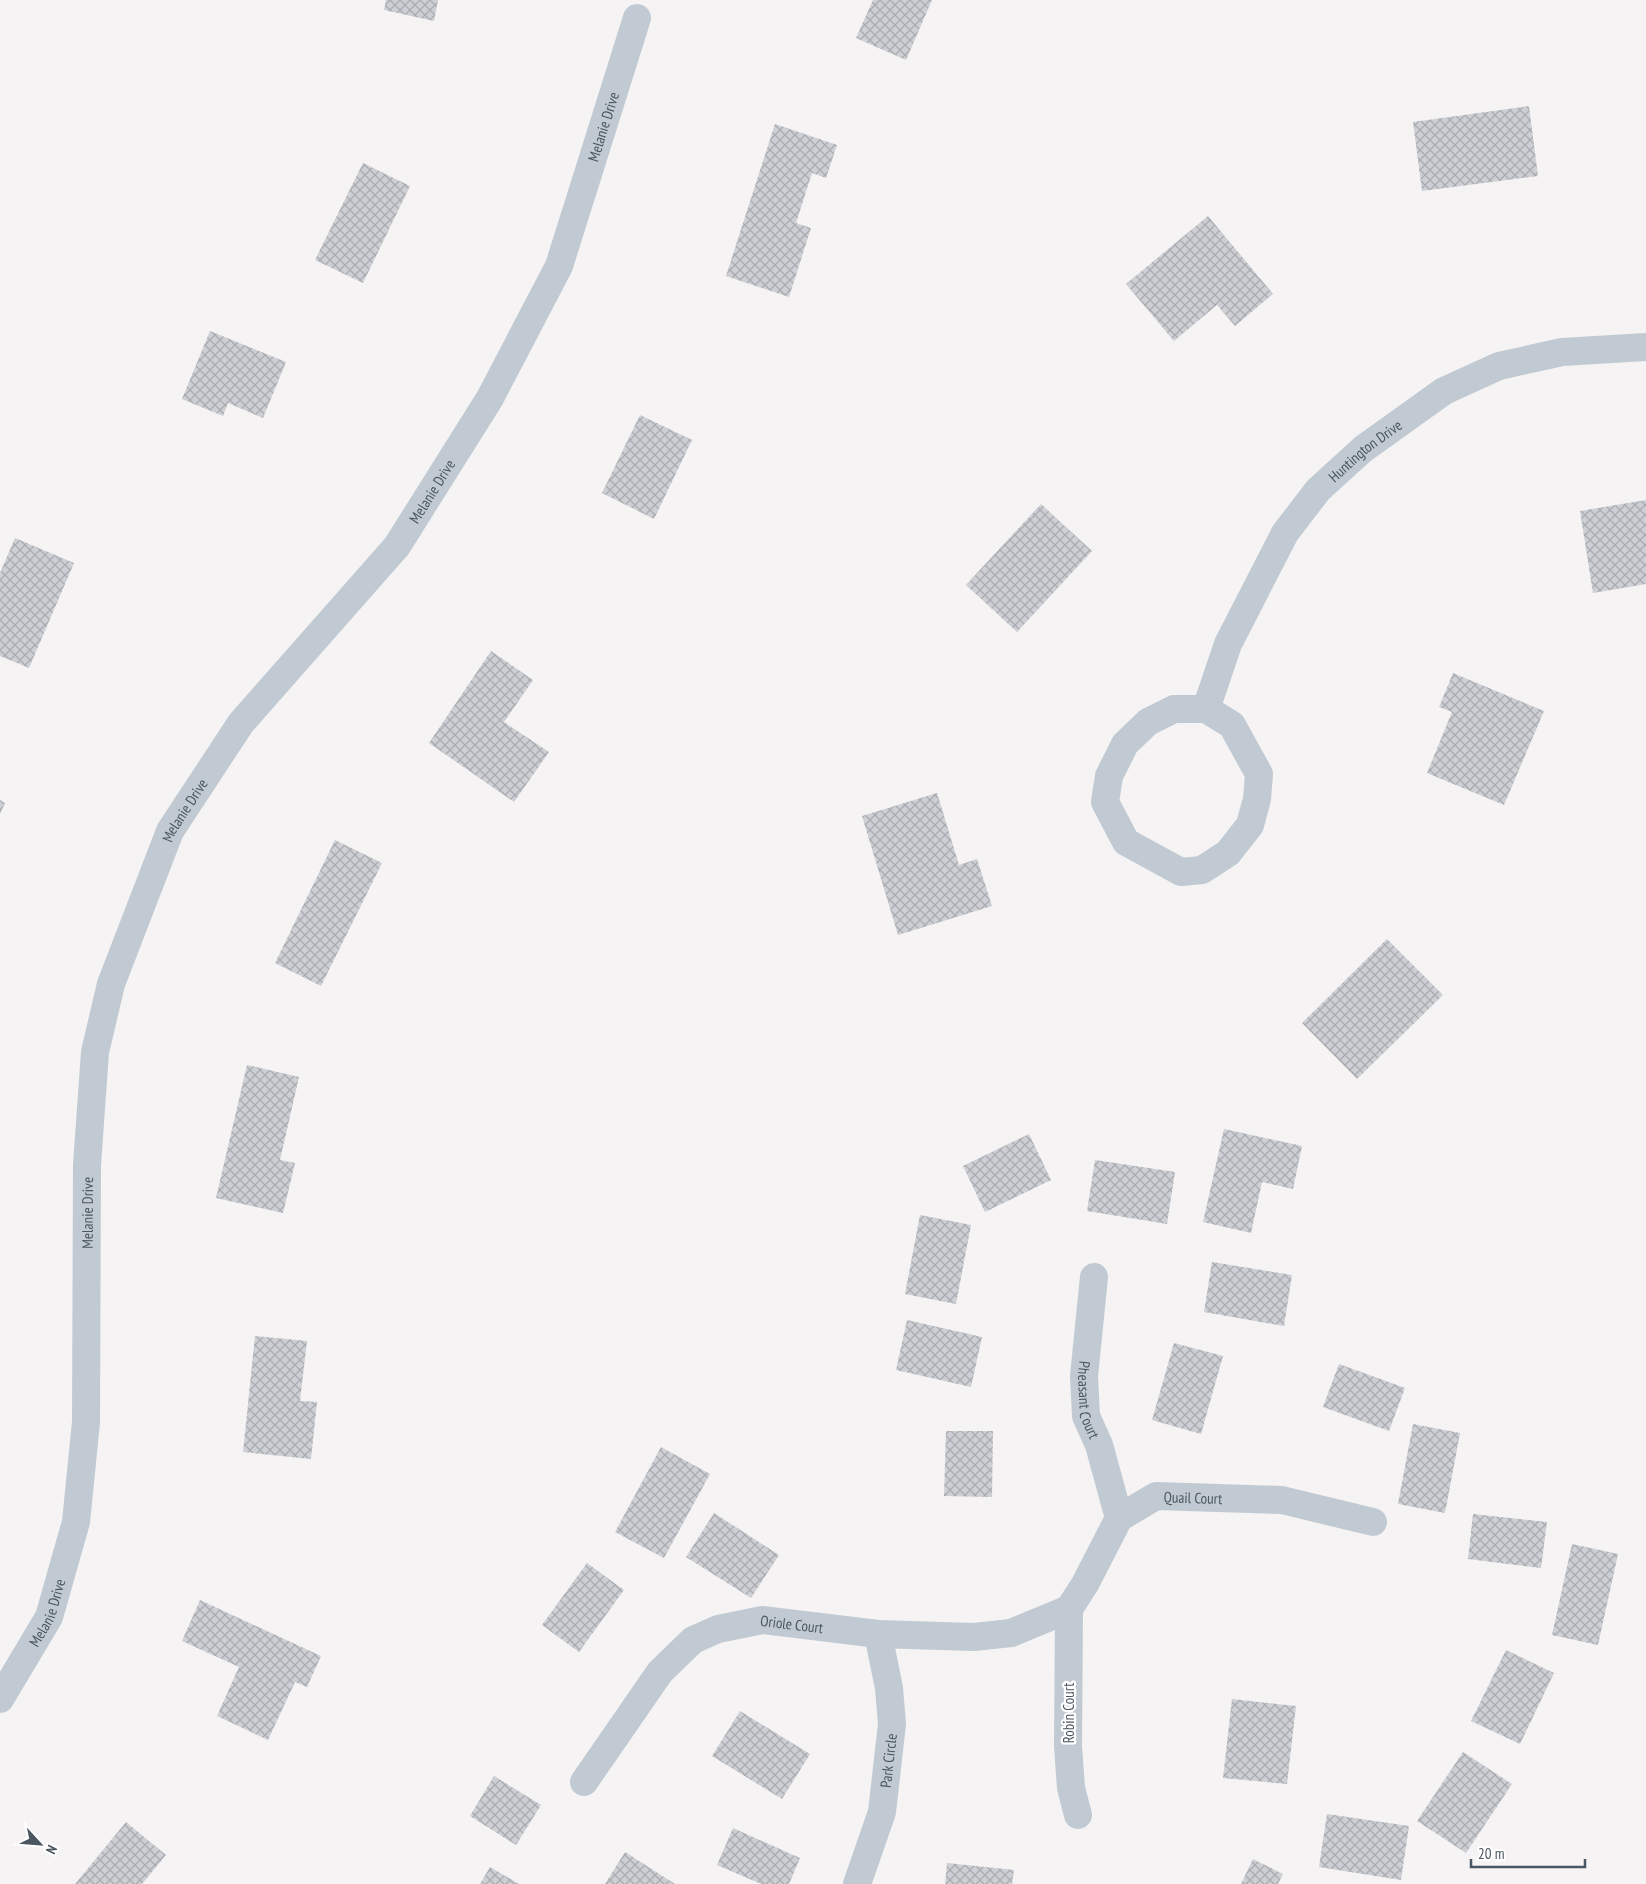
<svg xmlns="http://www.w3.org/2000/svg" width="1646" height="1884" font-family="'PT Sans Narrow',sans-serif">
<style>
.building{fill:url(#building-cross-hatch)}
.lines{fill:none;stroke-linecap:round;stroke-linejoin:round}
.minor{stroke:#c1cad2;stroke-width:28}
.labels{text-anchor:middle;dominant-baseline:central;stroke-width:4.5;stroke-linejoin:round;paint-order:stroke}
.street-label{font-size:15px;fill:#4a5661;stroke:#fff}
</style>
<defs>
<pattern id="building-cross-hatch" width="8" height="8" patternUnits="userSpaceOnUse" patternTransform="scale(1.25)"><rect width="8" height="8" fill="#cdcfd5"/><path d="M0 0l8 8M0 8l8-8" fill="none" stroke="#a8abb0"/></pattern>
</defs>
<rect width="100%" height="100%" fill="#f5f3f3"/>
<path class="building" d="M386,0h52l-4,21 -50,-11z
M873,0h59l-26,60 -50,-22z
M1529,106l9,70 -116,15 -9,-69z
M775,124l62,21 -11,33 -14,-5 -16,50 15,5 -22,69 -63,-21z
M363,163l47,23 -47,97 -48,-23z
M1208,216l65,78 -38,32 -18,-21 -43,36 -48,-57z
M210,331l76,31 -23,56 -35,-15 -5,13 -41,-17z
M640,415l52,25 -38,79 -52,-26z
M1646,500v84l-53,9 -13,-82z
M1041,504l51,47 -75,81 -51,-47z
M15,538l59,25 -45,105 -29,-12v-83z
M491,651l42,29 -29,42 45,30 -35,50 -85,-59z
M1453,673l91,38 -40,94 -77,-32 25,-61 -13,-5z
M937,793l22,72 18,-6 15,47 -94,29 -36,-119z
M0,800l5,3 -5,11z
M335,840l47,23 -61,123 -46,-23z
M1387,939l56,56 -86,84 -55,-56z
M247,1065l52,12 -19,83 15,3 -12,50 -67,-15z
M1224,1129l78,17 -9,43 -31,-7 -11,51 -48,-11z
M1029,1134l22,46 -66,32 -22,-46z
M1095,1160l80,12 -8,52 -80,-13z
M920,1215l51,10 -15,79 -51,-10z
M1212,1262l80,13 -8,51 -80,-14z
M907,1320l75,17 -11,50 -75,-17z
M255,1336l52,5 -7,60 17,1 -6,57 -68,-7z
M1174,1343l49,13 -22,78 -49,-14z
M1339,1364l66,24 -16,43 -66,-24z
M1413,1424l47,9 -15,80 -47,-9z
M946,1431h47l-1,66 -48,-1z
M661,1447l49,27 -46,84 -49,-26z
M714,1513l65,42 -28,43 -65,-41z
M1473,1514l74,8 -6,46 -73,-9z
M1572,1544l46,10 -20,91 -46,-10z
M587,1563l37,27 -45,62 -37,-27z
M200,1600l121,56 -14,31 -12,-5 -27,58 -51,-24 22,-49 -57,-26z
M1506,1650l48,23 -34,71 -49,-23z
M1232,1699l64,7 -9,78 -64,-6z
M740,1711l70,43 -28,45 -70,-43z
M1463,1752l49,32 -46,69 -49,-32z
M494,1776l47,29 -25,40 -46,-29z
M1327,1814l82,12 -8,54 -82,-13z
M126,1822l40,33 -24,29h-67z
M733,1828l67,30 -11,26h-28l-44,-19z
M625,1852l50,32h-70z
M1253,1859l30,15 -5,10h-37z
M947,1863l67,7 -2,14h-67z
M490,1867l29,17h-39z"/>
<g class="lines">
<g class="minor">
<path d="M1174,709h32l26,16 27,49 -2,25 -7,26 -22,28 -26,17 -21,2 -55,-30 -21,-40 4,-26 16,-32 23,-22z"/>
<path id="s1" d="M1206,709l22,-65 57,-111 33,-43 45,-41 81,-58 55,-25 63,-14 84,-5"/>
<path id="s2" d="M1094,1277l-10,99 2,40 13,29 20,73"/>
<path id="s3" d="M1069,1609l16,-25 34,-66 37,-22 126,4 91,22"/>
<path d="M1069,1609l-1,137 3,42 7,27"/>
<path id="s4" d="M0,1699l49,-82 27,-95 10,-100 1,-257 8,-113 16,-68 59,-153 71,-108 156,-177 93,-148 69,-132 78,-248"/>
<path id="s5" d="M584,1782l76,-110 33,-32 25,-11 44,-9 116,14 96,3 37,-4 58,-24"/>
<path id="s6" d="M857,1884l25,-72 10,-88 -3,-36 -11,-54"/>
</g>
</g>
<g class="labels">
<g class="street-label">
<text stroke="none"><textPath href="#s4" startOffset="1734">Melanie Drive</textPath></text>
<text stroke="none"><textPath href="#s1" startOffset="309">Huntington Drive</textPath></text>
<text stroke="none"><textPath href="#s4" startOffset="1329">Melanie Drive</textPath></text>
<text stroke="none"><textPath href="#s4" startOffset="924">Melanie Drive</textPath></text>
<text stroke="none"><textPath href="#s4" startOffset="504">Melanie Drive</textPath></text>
<text stroke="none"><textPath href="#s2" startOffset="124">Pheasant Court</textPath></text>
<text stroke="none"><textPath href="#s3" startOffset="184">Quail Court</textPath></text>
<text stroke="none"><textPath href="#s4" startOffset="99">Melanie Drive</textPath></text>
<text stroke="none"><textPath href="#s5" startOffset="282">Oriole Court</textPath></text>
<text transform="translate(1068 1713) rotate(-90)">Robin Court</text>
<text stroke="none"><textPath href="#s6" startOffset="128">Park Circle</textPath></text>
</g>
</g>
<g transform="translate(40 1844) rotate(116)" stroke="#ffffff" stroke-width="4" paint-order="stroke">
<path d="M0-4L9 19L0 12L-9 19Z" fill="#4a5661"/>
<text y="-8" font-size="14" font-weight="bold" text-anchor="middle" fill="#4a5661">N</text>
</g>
<path d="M1471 1859v8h114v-8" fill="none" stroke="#4a5661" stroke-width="2.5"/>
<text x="1478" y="1859" font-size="15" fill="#4a5661" stroke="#ffffff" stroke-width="4" paint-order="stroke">20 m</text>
</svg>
